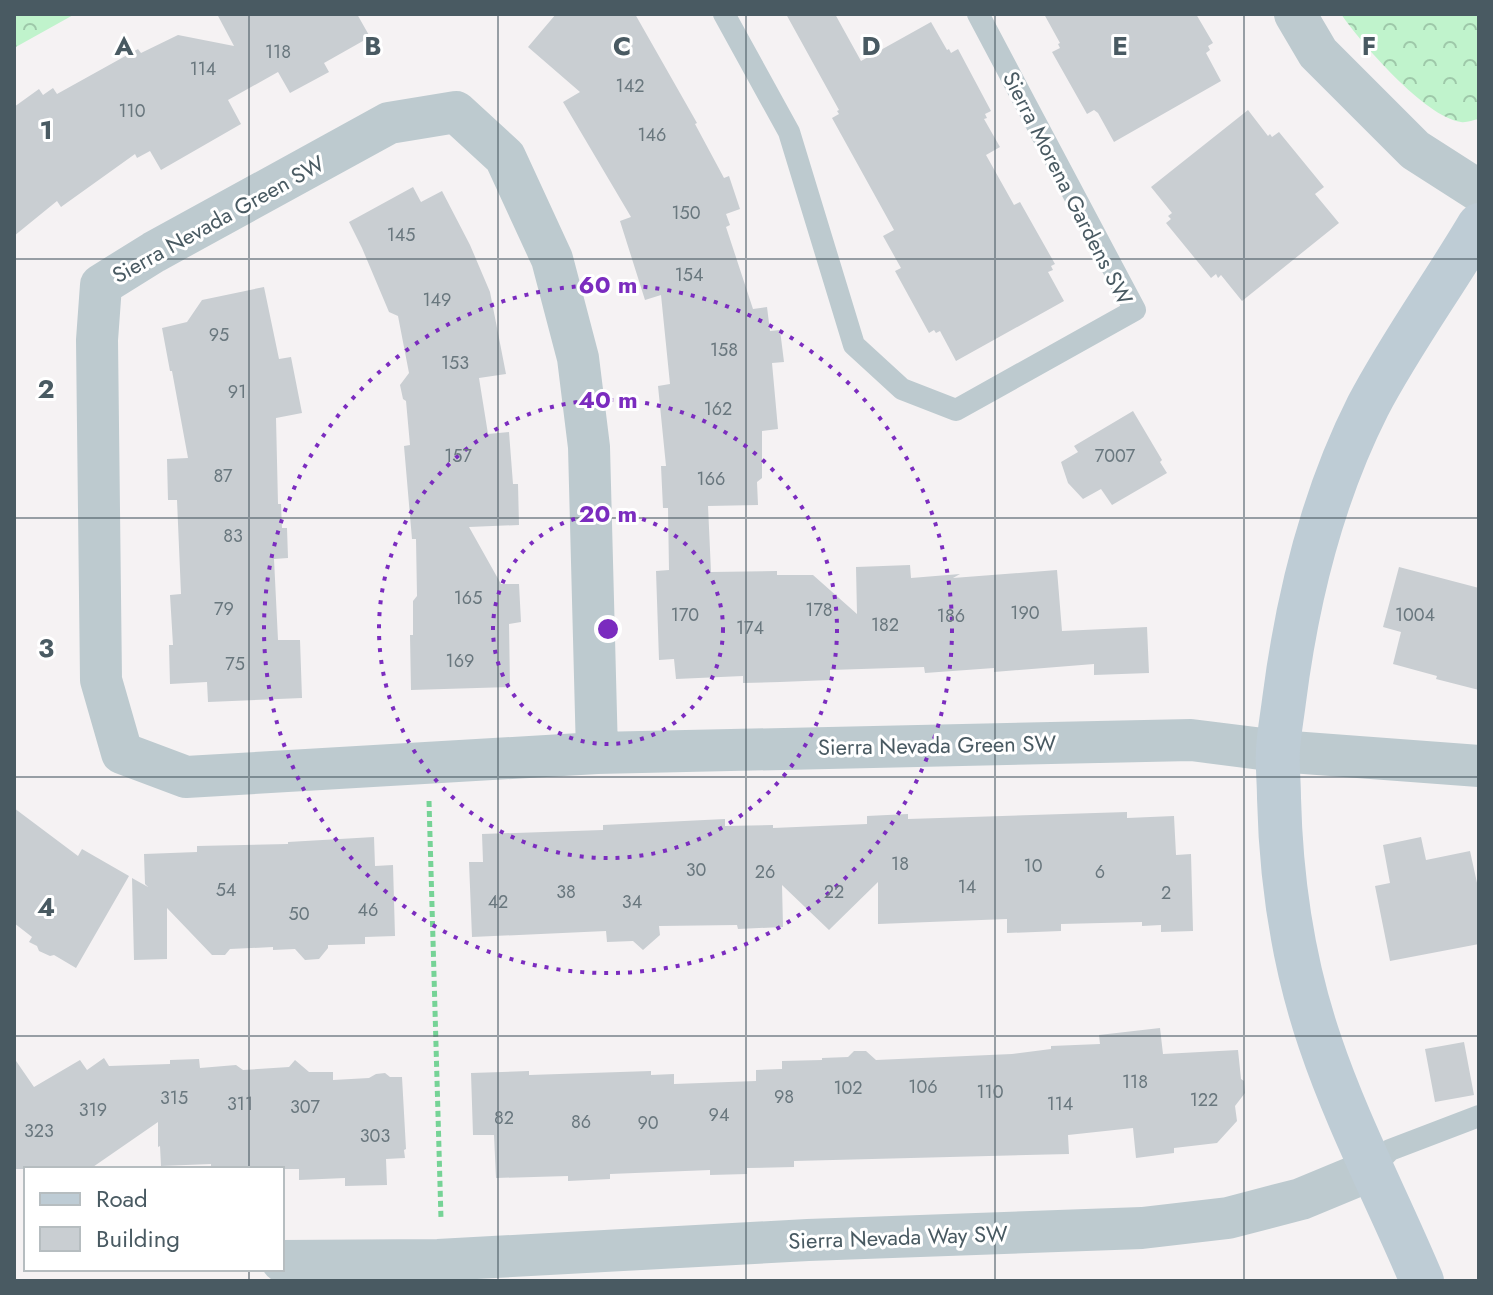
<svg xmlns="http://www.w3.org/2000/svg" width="1493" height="1295" font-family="Jost,sans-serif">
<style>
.forest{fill:url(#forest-crowns)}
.building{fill:#c9ced2}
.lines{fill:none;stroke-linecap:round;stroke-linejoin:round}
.path{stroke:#76d396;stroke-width:5;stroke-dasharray:6 4;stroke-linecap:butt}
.lane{stroke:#bdcacf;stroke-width:22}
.street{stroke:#bdcacf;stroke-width:42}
.secondary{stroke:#beccd5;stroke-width:44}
.grid{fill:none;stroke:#495a62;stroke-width:2;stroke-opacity:0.55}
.ring{fill:none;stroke:#7b2cbf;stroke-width:4;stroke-dasharray:4 8}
.labels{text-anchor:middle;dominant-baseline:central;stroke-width:6;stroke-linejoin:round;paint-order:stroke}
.number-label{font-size:18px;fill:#69777e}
.street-label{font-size:22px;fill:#495a62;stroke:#fff}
.grid-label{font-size:26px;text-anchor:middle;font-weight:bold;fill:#495a62;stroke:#fff;stroke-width:6;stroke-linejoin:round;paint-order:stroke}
.centre{fill:#7b2cbf;stroke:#fff;stroke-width:4}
.ring-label{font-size:24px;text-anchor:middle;font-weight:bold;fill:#7b2cbf;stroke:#fff;stroke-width:6;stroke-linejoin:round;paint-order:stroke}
</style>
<defs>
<pattern id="forest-crowns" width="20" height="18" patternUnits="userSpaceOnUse" patternTransform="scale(2)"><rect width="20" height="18" fill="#c0f3cc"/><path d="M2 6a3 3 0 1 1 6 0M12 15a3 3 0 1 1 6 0" fill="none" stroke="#9ec8a9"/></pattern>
</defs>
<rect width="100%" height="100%" fill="#f5f2f3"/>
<path class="forest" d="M14,14h61l-61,34z
M1341,14h138v105c-6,1 -13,4 -18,3 -36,-5 -100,-79 -120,-108z"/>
<path class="building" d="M217,14h140l13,23 -46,26 5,9 -39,21 -12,-21 -50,28 13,24 -80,46 -11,-19 -13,7 -2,-4 -74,53 -4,-6 -43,35v-129l25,-18 4,6 10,-7 4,6 81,-45 3,4 37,-18 56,11z
M556,14h79l62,109 -2,1 29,54 5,-2 11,33 -14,5 4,11 -4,2 27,82 14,-2 3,24 10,-1 4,32 -12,1 6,66 -16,2v47l-5,4 1,23 -50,1 3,66 66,-1v4h36l44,39 -1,-47 54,-2 1,13 49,-4 -7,4 104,-8 5,61 85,-4 2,46 -55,2v-11l-100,8v-4l-69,5 -1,-6 -94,3v10l-50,2 -37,1v-7l-67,3 -2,-20 -15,1 -3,-89 13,-1 -1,-62h-5l-2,-42h5l-8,-80 12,-2 -9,-89 -16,5 -25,-79 11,-4 -68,-115 17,-10 -52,-45z
M786,14h49l26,47 70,-39 16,28 2,-1 2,4 7,-4 33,62 -6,3 2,4 -3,1 16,28 -14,8 28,50 6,-3 35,62 -4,2 2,4 -5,2 16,29 -108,60 -16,-30 -4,2 -2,-3 -5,3 -34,-62 6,-3 -18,-32 11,-6 -62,-112 7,-4 -2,-3 2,-1z
M1044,14h152l17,29 -5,3 2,4 -4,3 15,28 -107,61 -16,-29 -4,-3 -7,4 -35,-62 8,-4 -2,-4 2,-1z
M1248,110l20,26 2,-2 2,3 7,-5 45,55 -9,7 24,29 -97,78 -21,-26 -3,3 -2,-4 -5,4 -45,-55 5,-4 -3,-3 4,-3 -21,-26z
M413,187l8,15 21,-11 28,54 20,47 16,82 -27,4 9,56 21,-2 4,52h5l1,41 -50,2 32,57h18l2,38 -12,2 1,63 -99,3 -1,-55h3v-34l4,-5 -1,-57h-4l-8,-93 6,-1 -4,-44 -3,-2 -3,-14 9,-12 -11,-57 -9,-4 -27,-64 -13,-26z
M264,287l15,72 12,-2 11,56 -26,5 2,86h3l1,24h5l1,30 -14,1 4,81h22l2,58 -94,4 -1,-20 -37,2 -1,-39h4l-3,-50 11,-1 -4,-94h-9l-1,-41 21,-1 -16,-87h-2l-8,-43 25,-6 15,-22z
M1133,411l29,49 -2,2 7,11 -55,32 -11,-16 -18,10 -15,-16 -7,-21 17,-10 -4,-6z
M1399,567l80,21v102l-43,-11 1,-3 -44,-12 8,-32 -18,-5z
M14,808l64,48 4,-7 47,27 -53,92 -22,-13 -4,1 -11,-5 -2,-5 -8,-4 3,-5 -18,-14z
M1127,812v6l47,-2 2,39 15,-1 2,77 -32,1v-7l-19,1v-4l-81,2v7l-54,2v-14l-129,5v-42l-49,48 -47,-45 1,42 -45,2 -1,-4 -78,1 1,9 -17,15 -10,-9 -26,1 -1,-11 -134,6 -3,-75h14l-1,-28 121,-4v-5l122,-6v7l48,-1v3l94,-4v-8l41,-2v5z
M374,837l1,29 18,-1 2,71 -30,1v7l-37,1v3l-9,11 -14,1 -10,-11 -22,1v-3l-43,2 -5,6h-13l-45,-47v51l-33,1 -2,-82 16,9 -3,-3 -1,-30 53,-2v-6l91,-2v-2z
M1421,837l5,23 44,-9 9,41v52l-89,17 -15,-75 15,-3 -7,-38z
M1160,1028l3,26 75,-4 3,29 3,2 1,12 -10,13 2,15 -20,22 -43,5v5l-38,5 -3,-30 -65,7 1,19 -275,7v6l-47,1v6l-37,1v-5l-100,4v5l-42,2v-5l-72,2 -2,-43h-21l-2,-62 58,-2v4l122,-4v4l23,-1v10l82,-3v-11l26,-1v-8l40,-1v-2l26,-1 6,-6h12l10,9 136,-6 39,-5v-3l49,-2 -1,-9z
M1464,1042l10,53 -39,7 -10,-53z
M14,1058l20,29 46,-27 7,10 17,-12 5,8 61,-2v-4l29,-1 1,9 36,-3 7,5 46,-3 6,-7 14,12h24v8l36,-2 7,-4 9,-1 5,4h12l4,72 -2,1 1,8 -19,1 1,26 -42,1v-8l-46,2v-11h-88v-5l-50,2 -1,-20 -2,1v-25l-68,47h-76z"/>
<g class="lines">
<path class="path" d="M429,801l12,418"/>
<path class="lane" d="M724,14l65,118 65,213 48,44 54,21 179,-100 -157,-296
M1371,1170l19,-20 89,-34"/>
<path class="street" d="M1295,14l23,39 97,97 64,41
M597,753l-8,-306 -11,-89 -26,-99 -47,-102 -49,-45 -67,11 -235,129 -53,33 -4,55 4,340 21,73 64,24 411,-24 594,-13 87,11 201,15
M282,1261l156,-1 370,-20 334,-12 86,-10 73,-19 70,-29"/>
<path class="secondary" d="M1422,1281c-34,-81 -74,-156 -102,-239 -27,-79 -39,-161 -41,-244 0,-16 -2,-33 -1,-49 1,-16 4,-32 6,-48 13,-102 37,-202 84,-295 33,-63 75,-120 111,-181"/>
</g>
<path class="grid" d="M249,14v1155M498,14v1267M746,14v1267M995,14v1267M1244,14v1267M14,259h1465M14,518h1465M14,777h1465M14,1036h1465M249,1269v12"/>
<g class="ring">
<circle cx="608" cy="629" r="115"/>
<circle cx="608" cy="629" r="229"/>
<circle cx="608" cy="629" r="344"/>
</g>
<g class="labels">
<g class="number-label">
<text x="278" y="52">118</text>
<text x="203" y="69">114</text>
<text x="630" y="86">142</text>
<text x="132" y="111">110</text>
<text x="652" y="135">146</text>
<text x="686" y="213">150</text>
<text x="401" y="235">145</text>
<text x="689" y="275">154</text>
<text x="437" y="300">149</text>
<text x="219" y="335">95</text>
<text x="724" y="350">158</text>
<text x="455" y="363">153</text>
<text x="237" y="392">91</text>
<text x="718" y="409">162</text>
<text x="458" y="456">157</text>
<text x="1115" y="456">7007</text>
<text x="223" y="476">87</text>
<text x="711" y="479">166</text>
<text x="233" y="536">83</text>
<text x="468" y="598">165</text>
<text x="224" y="609">79</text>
<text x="819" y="610">178</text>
<text x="1025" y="613">190</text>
<text x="685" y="615">170</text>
<text x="1415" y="615">1004</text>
<text x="951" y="616">186</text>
<text x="885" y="625">182</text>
<text x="750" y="628">174</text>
<text x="460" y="661">169</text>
<text x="235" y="664">75</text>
<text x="900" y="864">18</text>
<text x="1033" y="866">10</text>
<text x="696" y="870">30</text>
<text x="765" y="872">26</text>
<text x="1100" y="872">6</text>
<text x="967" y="887">14</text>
<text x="226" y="890">54</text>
<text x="566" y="892">38</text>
<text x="834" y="892">22</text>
<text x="1166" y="893">2</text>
<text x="498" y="902">42</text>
<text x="632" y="902">34</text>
<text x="368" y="910">46</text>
<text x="299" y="914">50</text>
<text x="1135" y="1082">118</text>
<text x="923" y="1087">106</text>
<text x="848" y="1088">102</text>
<text x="990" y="1092">110</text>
<text x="784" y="1097">98</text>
<text x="174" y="1098">315</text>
<text x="1204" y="1100">122</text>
<text x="240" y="1104">311</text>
<text x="1060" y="1104">114</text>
<text x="305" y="1107">307</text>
<text x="93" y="1110">319</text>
<text x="719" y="1115">94</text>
<text x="504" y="1118">82</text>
<text x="581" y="1122">86</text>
<text x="648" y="1123">90</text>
<text x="39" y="1131">323</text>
<text x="375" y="1136">303</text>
</g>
<g class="street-label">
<text transform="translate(1068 188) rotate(63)">Sierra Morena Gardens SW</text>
<text transform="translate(218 219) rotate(-29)">Sierra Nevada Green SW</text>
<text transform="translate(937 745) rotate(-1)">Sierra Nevada Green SW</text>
<text transform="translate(898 1237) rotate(-2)">Sierra Nevada Way SW</text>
</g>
</g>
<g class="grid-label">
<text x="124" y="55">A</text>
<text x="373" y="55">B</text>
<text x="622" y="55">C</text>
<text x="871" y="55">D</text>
<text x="1120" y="55">E</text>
<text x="1369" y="55">F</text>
<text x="46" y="139">1</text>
<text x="46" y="398">2</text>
<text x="46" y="657">3</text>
<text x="46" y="916">4</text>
</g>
<circle cx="608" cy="629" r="12" class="centre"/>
<g class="ring-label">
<text x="608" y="293">60 m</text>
<text x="608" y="408">40 m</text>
<text x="608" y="522">20 m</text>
</g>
<rect width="1493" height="1295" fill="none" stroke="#495a62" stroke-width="32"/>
<rect x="24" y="1167" width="260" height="104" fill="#ffffff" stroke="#b6bdc0" stroke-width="2"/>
<rect x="40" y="1193" width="40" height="12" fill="#beccd5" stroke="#b6bdc0" stroke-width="2"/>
<text x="96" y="1207" font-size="24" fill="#495a62">Road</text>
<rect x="40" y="1227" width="40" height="24" fill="#c9ced2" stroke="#b6bdc0" stroke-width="2"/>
<text x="96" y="1247" font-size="24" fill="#495a62">Building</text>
</svg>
